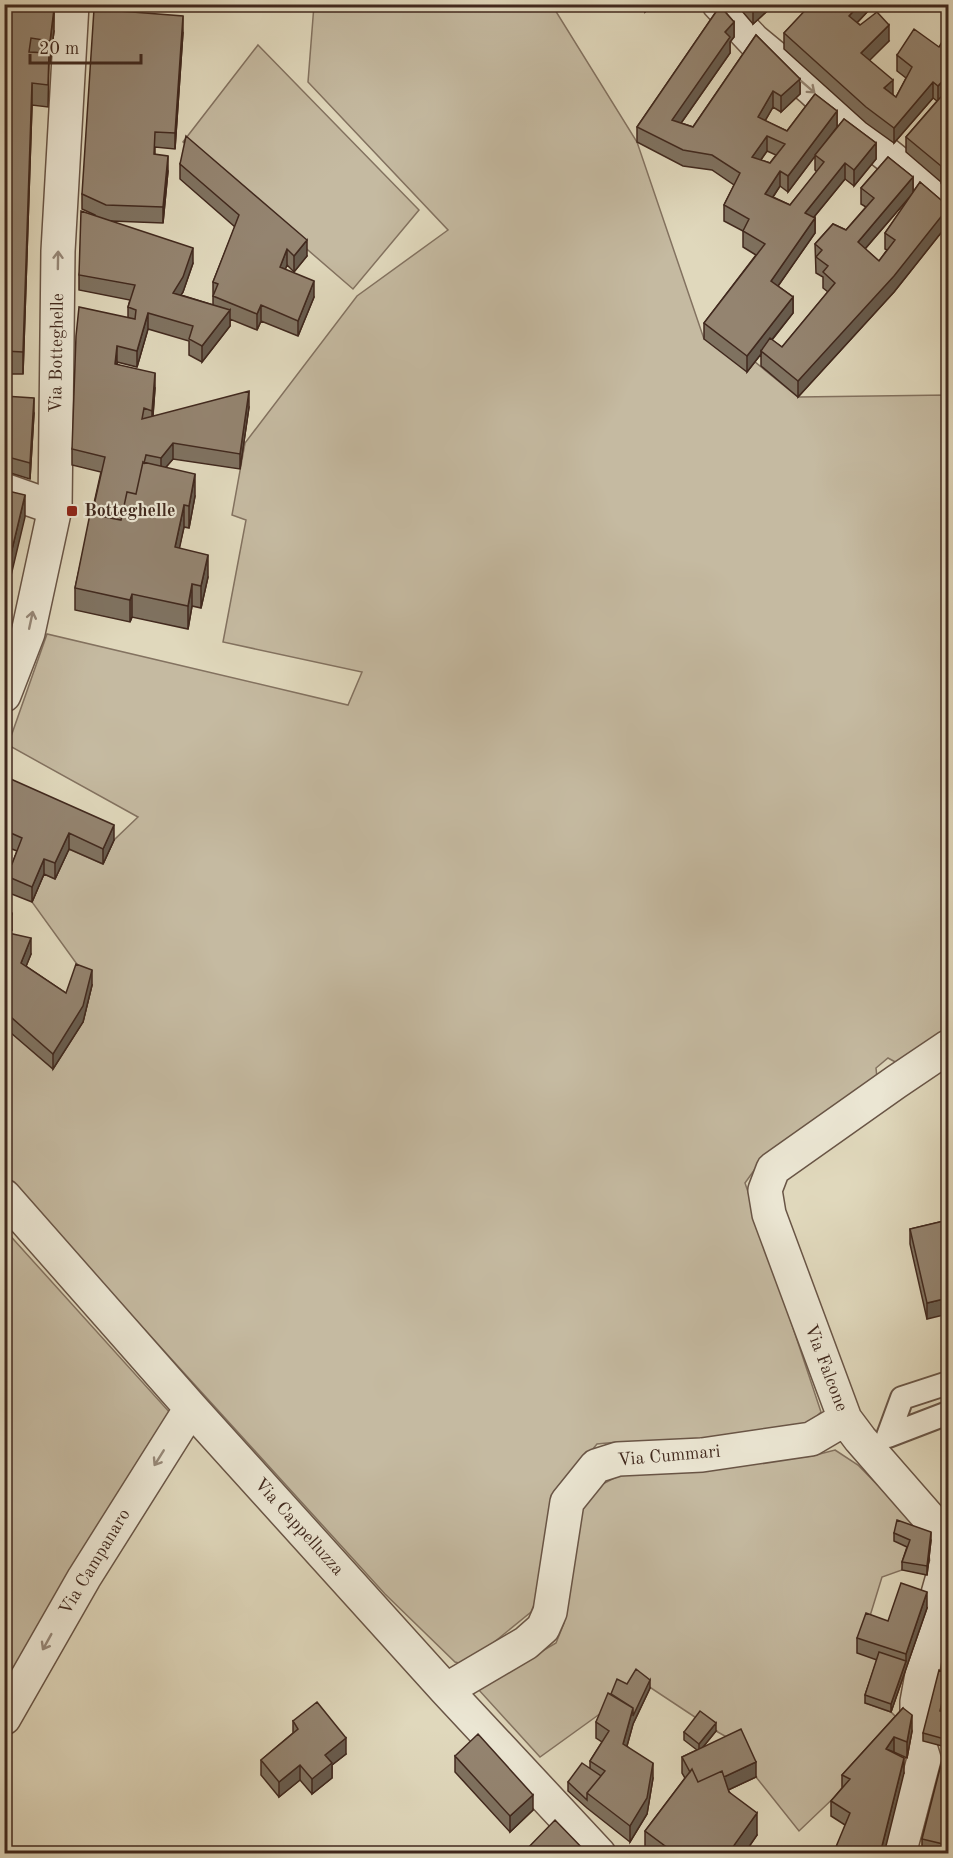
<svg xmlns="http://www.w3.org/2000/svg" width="953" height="1858" font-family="'Old Standard TT',serif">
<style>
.green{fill:#c5baa1;stroke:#837260;stroke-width:1.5}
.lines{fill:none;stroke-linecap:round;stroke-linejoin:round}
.service-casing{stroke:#695546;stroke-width:26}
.minor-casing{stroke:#695546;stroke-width:36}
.tertiary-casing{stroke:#695546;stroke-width:36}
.service{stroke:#ebe6d3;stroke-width:22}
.minor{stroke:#ebe6d3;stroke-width:33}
.tertiary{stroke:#ebe6d3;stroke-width:33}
.wall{fill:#7f7260;stroke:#41291e;stroke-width:1.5;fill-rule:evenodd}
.shaded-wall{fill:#685c4e;stroke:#41291e;stroke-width:1.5}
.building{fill:#948470;stroke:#41291e;stroke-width:1.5;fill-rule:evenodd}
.oneway{stroke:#968878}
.poi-dot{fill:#8f2418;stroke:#ebe6d3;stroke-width:2}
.labels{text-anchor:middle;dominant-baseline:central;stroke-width:4.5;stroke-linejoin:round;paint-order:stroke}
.street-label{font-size:18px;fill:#41291e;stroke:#ebe6d3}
.poi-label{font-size:18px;font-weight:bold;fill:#41291e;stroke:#ebe6d3;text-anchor:start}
</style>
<rect width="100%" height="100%" fill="#e0d8bc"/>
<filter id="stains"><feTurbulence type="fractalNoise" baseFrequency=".00333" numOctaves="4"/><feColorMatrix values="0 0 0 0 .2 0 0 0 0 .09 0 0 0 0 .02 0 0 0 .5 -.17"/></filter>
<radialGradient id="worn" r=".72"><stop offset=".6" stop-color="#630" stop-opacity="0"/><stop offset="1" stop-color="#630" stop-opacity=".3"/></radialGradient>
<path class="green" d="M314,5h238l85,137 67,197 51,23 43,35 150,-2v636l-49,33 -11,-6 -12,10 1,10 -117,84 -15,21 76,229 -11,11 -120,23 -72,-4 -21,2 -39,47 -22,109 -5,12 -65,53 -11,-3 -70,-68 -380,-418v-149l78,-5 9,-37 -60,-83 12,-28 11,5 14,-30 34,15 11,-24 24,-23 -130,-72 39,-111 301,71 14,-33 -139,-30 23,-122 -14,-5 13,-72 112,-147 91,-66 -140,-148z
M258,45l161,165 -66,79 -170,-147z
M5,1230l167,185 -167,278z
M835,1450l23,15 73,75 -21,8 -8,22 -20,7 -16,52 13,31 -14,43 26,9 12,12 -61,66 -43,41 -43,-54 -15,-32 -25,-14 -80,-53 -28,30 -68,49 -62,-68 78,-46 8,-20 12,-109 19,-26 23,-12 194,-20z"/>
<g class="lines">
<g class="service-casing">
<path id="service" d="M888,1436l14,-38 46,-15
M888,1436l60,-23"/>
</g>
<g class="minor-casing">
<path id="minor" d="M719,4l35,37 57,47 44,41 76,61 17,12
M4,490l51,18
M4,1196l187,212 255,282 153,164
M446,1690l80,-47 17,-15 7,-16 17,-110 29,-36 22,-7 84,-4 109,-16 34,-20
M4,1718l80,-140 107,-170
M899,1854l25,-95 -7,-23v-34l17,-94 13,-46 -2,-22 -16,-22 -69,-79 -15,-20 -76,-205 -4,-24 8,-21 123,-87 52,-35"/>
</g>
<g class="tertiary-casing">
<path id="tertiary" d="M4,695l24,-62 27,-125 3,-257 14,-247"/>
</g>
<use href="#service" class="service"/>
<use href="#minor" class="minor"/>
<use href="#tertiary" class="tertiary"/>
</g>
<path class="wall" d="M4,4l50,27 -4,32h-1l-1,44 -16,-2 -9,269h-19z
M637,4h17l-9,8z
M736,4h39l-22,20z
M803,4h66v6l-12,13 32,18 -20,19 24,35 3,2 10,-19 -9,-7v-16l50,37 -6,90 -35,-30v-15l31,-36 -4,-3 -39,45 -28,-20 -82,-74v-16l23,-24z
M940,4h8v8z
M720,6l14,16v15l-4,5v11l-49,70 12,4 63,-92 44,44v15l-19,18 -8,-5 -8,14 22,10 28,-37 22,17v16l-5,7 12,-15 32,24v16l-22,27 -9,-7 -31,38 1,1v15l-37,53 15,11v16l-21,27 10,7 46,-55 -5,-4v-11l-7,-4 -1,-29 18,-20 13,6 20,-23 -5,-3v-16l27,-31 25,20v15l7,-10 28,24v18l-54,68 -96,105 -37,-31v-12l-14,18 -43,-33v-16l52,-68 -13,-8v-16l-19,-10v-16l10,-20 -22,-15 -29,-4 -46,-24v-15zM767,151l9,4 -6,8 -9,-3zM815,156v14l2,2 -27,33 -17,-8 7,-11 8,6zM913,193l-28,40v16l2,1 -8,11 -14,-12z
M183,32l-8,117 -20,-2v7l13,17 -5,52 -52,-2 82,42 -10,29 -2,3 32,10v-23l22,-55 -55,-48v-15l127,92 -13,16 -7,-7 -2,4 29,28 -16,39 -37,-15 -4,9 -27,-11v7l-28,36 -13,-7v-14l-41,-12 -11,38 -20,-5v2l38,24 -2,28 96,-9 -9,62 -67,-10 -7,8 29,29 -6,32 -5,-1 -5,21 29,29 -7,31 -9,-2 -4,23 -56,-12 -2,5 -55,-12v-22l26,-116 -29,-7v-16l56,-131v-11l2,-7 -51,-10v-15l16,-60 -13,-6v-15z
M948,277v23l-3,-2v-15z
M4,396l30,17 -4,66 -26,-8z
M4,776l110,64 -11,24 -34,-15 -14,30 -11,-5 -12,28 -28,-11v-30l8,3 5,-13 -13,-5z
M4,910l8,20 -3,3 22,21 -5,12 40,27 26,-8 -9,37 -30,47 -49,-42z
M948,1220l-21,99 -17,-75v-15z
M894,1533l37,7 -4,35 -25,-5v-8l5,-15 -13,-6z
M927,1608l-36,104 -26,-9v-8l12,-35 -20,-7v-15l31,-17z
M627,1684l23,4 -17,36 -6,22 26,32 -6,36 -17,28 -43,-34 -19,-17v-9l22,-14v-7l12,-19 -6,-4v-16l15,-28z
M903,1708l9,23 -5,27 -13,-6 10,21 -59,52 -14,-9v-15l11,-13v-13z
M942,1711l6,2v141h-26v-15l24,-92 -23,-6v-8z
M293,1721l53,33 -14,11v13l-20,16 -12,-14 -21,17 -18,-22v-15l32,-27z
M716,1731l-13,16 53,30 -28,13 29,45 -13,19h-98l-1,-1v-22l40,-53 -3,-5v-16l15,-7 -13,-10v-8z
M455,1756l78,54 -23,22 -55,-60z"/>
<path class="shaded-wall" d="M645,4h9l-9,8z
M757,4h18l-22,20v-16z
M860,4h9v6l-20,21v-15z
M54,9v22l-4,32v-22z
M183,16v16l-8,117v-16z
M734,22v15l-4,5v11l-58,83v-16l53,-88z
M889,25v16l-28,28v-16z
M948,75v15l-10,12v-16z
M800,79v15l-19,18v-16z
M893,80v15l-9,-7z
M933,82v16l-39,45v-15z
M32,83v22l-9,269v-22z
M773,91v16l-15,26v-16z
M837,111v16l-49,65v-16z
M767,136v15l-15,21v-15z
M876,143v16l-22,27v-16z
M168,156v15l-5,52v-16z
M948,156v16l-7,10v-16z
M845,163v16l-40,49v-15z
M780,171v15l-15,23v-15z
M913,177v16l-55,64v-15z
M948,208v16l-54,68 -96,105v-16z
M815,218v15l-44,63v-15z
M307,240v16l-13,16v-16z
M193,248v15l-10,29 -10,16v-15z
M287,249v16l-7,18v-16z
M314,281v16l-16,39v-15z
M793,297v16l-31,39 -1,-1v3l-14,18v-16z
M261,305v16l-4,9v-16z
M230,310v16l-28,36v-16z
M148,313v16l-11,38v-16z
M117,346v16l-2,18v-16z
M155,373v15l-3,39v-16z
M249,391v16l-9,62v-15z
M34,398v15l-4,66v-16z
M173,443v16l-12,14v-15z
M195,474v22l-6,32v-22z
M25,495v22l-21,88v-22z
M184,505v22l-9,42v-22z
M208,555v22l-7,31v-22z
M192,584v22l-4,23v-23z
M132,594v23l-2,5v-22z
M114,825v15l-11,24v-15z
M69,833v16l-14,30v-16z
M44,859v15l-12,28v-15z
M12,914v16l-8,10v-15z
M31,938v16l-10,25v-16z
M92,970v15l-9,37 -30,47v-15z
M948,1298v16l-21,5v-16z
M931,1532v8l-4,35v-9z
M927,1592v16l-36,104v-8l15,-43v-7z
M948,1676v8l-8,35v-8z
M650,1680v8l-17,36 -10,36v-16l10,-36z
M912,1715v16l-5,27v-16z
M716,1723v8l-17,21v-8z
M894,1737v15l-8,-3z
M346,1738v16l-14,11v13l-20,16v-15l13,-24z
M904,1758v15l-20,81h-4z
M756,1762v15l-58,27v-15z
M653,1763v15l-6,36 -17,28v-16z
M300,1765v15l-21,17v-15z
M533,1795v15l-23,22v-16z
M757,1813v22l-13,19h-17z"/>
<path class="building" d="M4,4h37l13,5 -4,32 -19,-3 -2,14 20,1 -1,32 -16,-2 -9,269 -19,-1z
M750,4h7l-4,4z
M811,4h49l-11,12 11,9 17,-13 12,13 -28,28 32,27 -9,8 12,9 16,-30 -15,-12 17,-26 25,18 9,-16v44l-10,11 -5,-4 -39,46 -28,-21 -82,-74z
M720,6l14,16 -9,10 5,5 -58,83 21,7 63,-92 44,44 -19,17 -8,-5 -15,26 29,14 28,-37 22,17 -49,65 -8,-5 -15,23 25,11 34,-43 -9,-7 29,-36 32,24 -22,27 -9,-7 -40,50 10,5 -44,63 22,16 -46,59 -43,-33 61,-79 -22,-13 6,-12 -25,-14 16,-32 -28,-18 -29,-5 -46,-23zM767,136l18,8 -15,19 -18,-6z
M94,9l89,7 -8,117 -20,-1 -1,22 14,2 -5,51 -57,-2 -24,-11z
M946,91l2,2v63l-7,10 -35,-29z
M186,136l121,104 -13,16 -7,-7 -7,18 34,14 -16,40 -37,-16 -4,9 -44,-18 5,-12 -5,-2 26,-67 -59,-51z
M888,157l25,20 -55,65 21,19 16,-21 -10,-7 35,-51 28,24v2l-54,68 -96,105 -37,-30 9,-13 12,9 53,-64 -12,-11 5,-6 -12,-9 6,-7 -7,-6 18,-20 13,6 28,-32 -13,-10z
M81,211l112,37 -10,29 -10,16 57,17 -28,36 -13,-7 4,-13 -45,-13 -11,38 -20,-5 -2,18 40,9 -3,38 -8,-3 -2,11 107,-28 -9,63 -67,-11 -12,15 -15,-3 -2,8 -1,-1 -7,32 -9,-2 -6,28 -29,-6 13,-57 -33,-8 4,-113 3,-29 56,12 1,-9 -8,-3 7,-22 -56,-10z
M948,277v8l-3,-2z
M4,396l30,2 -4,65 -26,-7z
M143,462l52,12 -6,32 -5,-1 -9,42 33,8 -7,31 -9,-2 -4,22 -56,-12 -2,6 -55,-12 15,-74 31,6 6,-28 9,2z
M4,490l21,5 -21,88z
M4,776l110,49 -11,24 -34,-16 -14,30 -11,-4 -12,28 -28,-12v-14l8,3 10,-26 -18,-8z
M4,910l8,4 -8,11z
M4,932l27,6 -10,25 45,30 10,-29 16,6 -9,36 -30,48 -49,-43z
M948,1220v78l-21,5 -17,-74z
M897,1520l34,12 -4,34 -25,-4 8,-22 -16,-7z
M901,1583l26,9 -21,62 -49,-16 9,-25 22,8z
M879,1652l27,9 -15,43 -26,-9z
M636,1669l14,11 -17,36v-8l-22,-14 6,-15 10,5z
M939,1670l9,3v3l-8,35 8,2v27l-25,-7z
M608,1693l25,15 -10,36 30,19 -6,35 -17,28 -43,-33 18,-22 -15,-10 19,-30 -13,-9z
M317,1702l29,36 -21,17 7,8 -20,16 -12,-14 -21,17 -18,-22 37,-31 -5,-8z
M903,1708l9,7 -5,27 -13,-5 -8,12 18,9 -24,96h-47l17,-41 -19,-12 19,-22 -8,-4z
M700,1711l16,12 -17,21 -15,-12z
M741,1729l15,33 -32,15 -2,-6 -24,11 -6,-13 -2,3 -8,-15z
M478,1734l55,61 -23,21 -55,-60z
M948,1737v111l-1,-3 -25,-6z
M582,1763l19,13 -14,17v7l-19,-18z
M692,1769l6,13 24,-11 7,21 28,21 -29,41h-52l-31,-23z
M555,1820l33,34h-66z
M753,1848l7,6h-11z"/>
<defs><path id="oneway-shaft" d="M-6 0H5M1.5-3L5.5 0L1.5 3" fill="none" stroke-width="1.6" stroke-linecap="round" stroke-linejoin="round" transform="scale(1.5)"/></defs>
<g class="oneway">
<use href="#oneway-shaft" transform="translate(808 87) rotate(41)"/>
<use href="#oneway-shaft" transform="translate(58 260) rotate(-89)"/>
<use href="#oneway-shaft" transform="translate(31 620) rotate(-78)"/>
<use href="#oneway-shaft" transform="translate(159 1458) rotate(122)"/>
<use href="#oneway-shaft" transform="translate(47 1642) rotate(119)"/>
</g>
<rect class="poi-dot" x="66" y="505" width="12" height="12" rx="3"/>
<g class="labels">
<g class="street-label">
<text transform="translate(57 353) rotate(-89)">Via Botteghelle</text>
<text transform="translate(826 1368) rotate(69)">Via Falcone</text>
<text transform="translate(669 1456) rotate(-5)">Via Cummari</text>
<text transform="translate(299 1527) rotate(48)">Via Cappelluzza</text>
<text transform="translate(95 1562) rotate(-59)">Via Campanaro</text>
</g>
<g class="poi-label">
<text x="84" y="511">Botteghelle</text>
</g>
</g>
<rect width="953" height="1858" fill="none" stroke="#e0d8bc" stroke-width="24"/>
<rect x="6" y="6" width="941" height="1846" fill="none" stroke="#41291e" stroke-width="3"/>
<rect x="12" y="12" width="929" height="1834" fill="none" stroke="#41291e" stroke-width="1.5"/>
<path d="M30 54v9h111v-9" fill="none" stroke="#41291e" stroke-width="3"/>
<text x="39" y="54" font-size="18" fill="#41291e" stroke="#ebe6d3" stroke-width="4.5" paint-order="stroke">20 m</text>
<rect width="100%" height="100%" filter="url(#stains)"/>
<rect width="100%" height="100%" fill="url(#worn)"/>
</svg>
